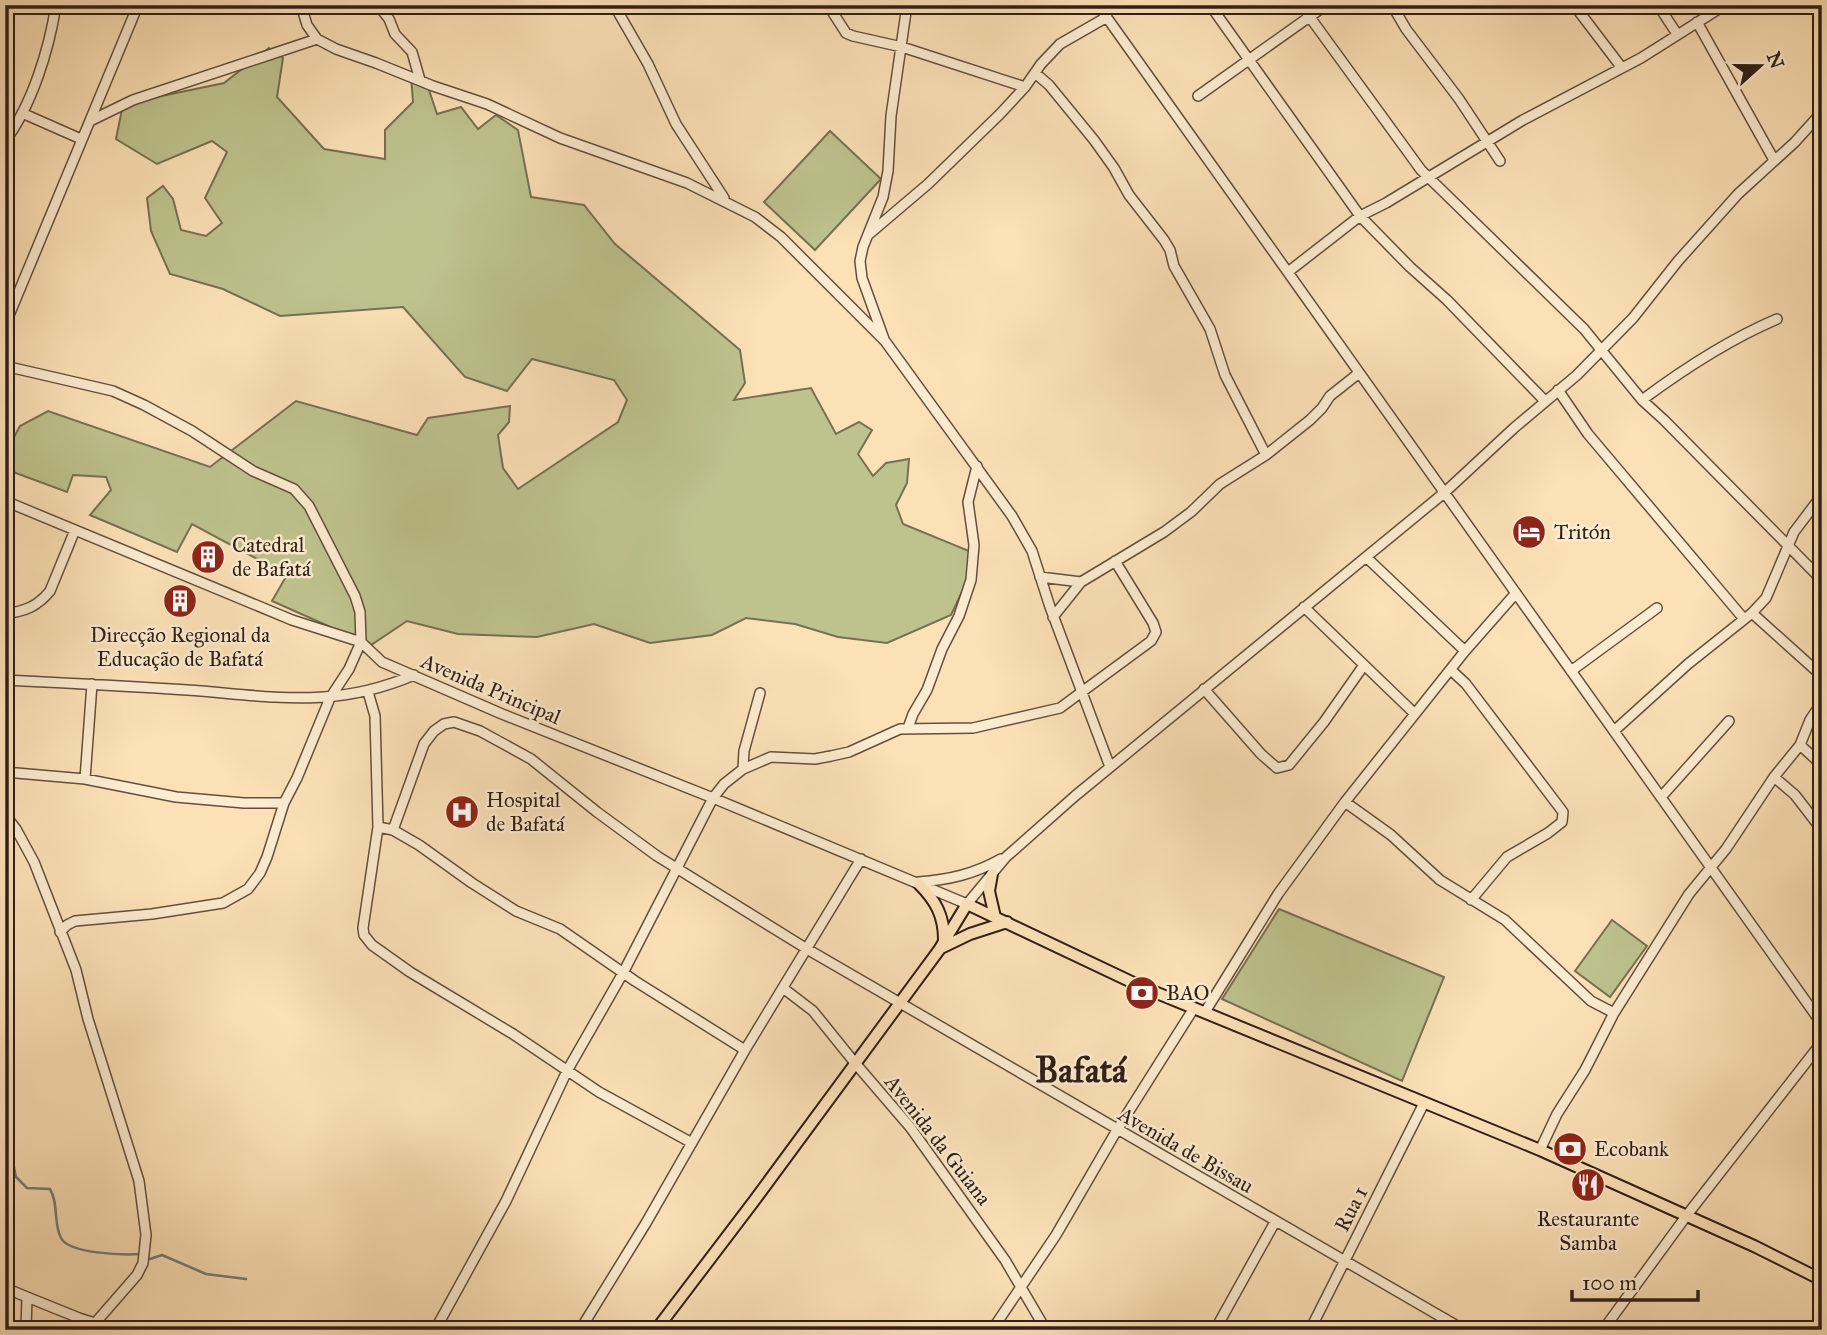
<svg xmlns="http://www.w3.org/2000/svg" width="1827" height="1335" font-family="'IM FELL Great Primer',serif">
<style>
.green{fill:#bec38e;stroke:#777052;stroke-width:2}
.lines{fill:none;stroke-linecap:round;stroke-linejoin:round}
.stream{stroke:#777c79;stroke-width:2.5}
.minor-casing{stroke:#634f3f;stroke-width:12}
.major-casing{stroke:#301e17;stroke-width:14}
.minor{stroke:#fdecd0;stroke-width:9}
.major{stroke:#fce1b7;stroke-width:10}
.labels{text-anchor:middle;dominant-baseline:central;stroke-width:5;stroke-linejoin:round;paint-order:stroke}
.poi-label{font-size:21px;fill:#301e17;stroke:#fdecd0;text-anchor:start}
.street-label{font-size:21px;fill:#301e17;stroke:#fdecd0}
.town-label{font-size:35px;font-weight:bold;fill:#301e17;stroke:#fdecd0}
</style>
<rect width="100%" height="100%" fill="#fce1b7"/>
<filter id="stains"><feTurbulence type="fractalNoise" baseFrequency=".00286" numOctaves="4"/><feColorMatrix values="0 0 0 0 .2 0 0 0 0 .09 0 0 0 0 .02 0 0 0 .5 -.17"/></filter>
<radialGradient id="worn" r=".72"><stop offset=".6" stop-color="#630" stop-opacity="0"/><stop offset="1" stop-color="#630" stop-opacity=".3"/></radialGradient>
<path class="green" d="M269,48l14,10 -6,39 47,52 61,10v-29l28,-28 -2,-25 14,1 12,36 24,-7 17,22 18,-14 22,15 13,67 53,8 31,39 125,106 5,33 -11,17 77,-12 25,46 23,-12 13,8 -14,24 15,22 13,-13 23,-4 -2,24 -11,22 7,19 71,29 -5,24 -18,38 -64,28 -49,-6 -43,-13 -49,-6 -34,17 -62,8 -56,-19 -57,13 -79,-3 -51,-13 -36,24 -99,-44 15,-26 -95,-51 -15,28 -87,-37 21,-25 -5,-13 -33,-2 -6,17 -62,-23v-15l15,-28 28,-15 162,56 86,-66 121,34 11,-17 82,-12 -1,16 -11,13 5,33 15,21 100,-67 9,-22 -13,-20 -82,-21 -25,32 -42,-14 -62,-70 -123,9 -57,-27 -53,-15 -19,-43 -4,-33 16,-12 10,13 8,31 25,6 16,-13 -17,-25 22,-46 -15,-11 -55,23 -41,-25 7,-35 101,-21z
M830,131l51,48 -66,71 -51,-48z
M1279,909l165,68 -42,104 -180,-82z
M1612,920l35,26 -37,51 -35,-26z"/>
<g class="lines">
<path class="stream" d="M5,1125l11,52 11,11 23,1c9,15 3,34 11,49 8,16 63,17 79,16
M146,1257l4,2 12,-4 44,19 40,5"/>
<g class="minor-casing">
<path id="minor" d="M301,5l6,20 10,14 19,10 40,14 57,23 54,18 73,34 127,45 68,34 26,20 104,104 127,175 20,35 18,56 60,160
M378,5l11,14 6,15 17,18 8,28
M614,5l34,59 28,60 48,74
M828,5l18,28 7,3 49,11 123,40
M1098,5l724,1019
M1210,5l150,211 50,51 37,33 98,101
M1301,5l120,165 163,159 58,71 22,20 158,160
M1392,5l14,24 53,70 41,62
M1574,5l48,63
M1658,5l19,29
M1815,5l7,8
M1697,22l77,138
M1035,73l14,12 45,55 20,28 15,27 35,45 6,10 4,16 36,63 15,46 41,80
M1198,96l128,-91
M22,113l59,26
M90,121l43,-21 184,-61
M5,141c27,-36 44,-91 51,-136
M868,235l60,-51 72,-70 25,-27 16,-23 19,-20 47,-27
M1288,272l72,-56 26,-13 137,-83 118,-62 84,-53
M5,325l133,-320
M884,339l-22,-61 -2,-17 3,-14 20,-50 5,-26 3,-55 16,-111
M5,366l108,25 31,14 48,26 61,40 41,18 15,17 46,90 5,16 1,30 -12,27 -19,29 -33,80 -13,25 -17,54 -7,16 -12,16 -25,14 -71,11 -77,7 -8,4 -7,7
M1558,390l30,44 156,185
M1642,400c43,-32 86,-60 135,-81
M5,501l287,119 69,22 21,20 120,52 211,84 254,106 39,-47 69,-61 369,-303 70,-65 63,-53 56,-57 45,-57 60,-67 57,-52 27,-30
M1366,557l99,94
M1040,577l41,5
M1304,607l111,107
M1752,613l70,63
M5,614c20,-3 32,-7 45,-23l25,-61
M1053,617l28,-35 83,-50 27,-20 29,-28 46,-29 44,-35 12,-12 8,-12 29,-23
M1451,670l15,14 97,128 -1,10 -14,11 -41,24 -36,43
M1571,671l86,-63
M5,680c61,3 122,6 182,10 85,6 145,20 227,-15
M1204,689l57,65 16,14 12,-3 35,-43 40,-57
M368,692l7,24 3,111 -15,101 1,7 8,10 38,27 103,62 86,58 93,51
M908,728l5,-14 14,-24 15,-41 17,-33 12,-36 3,-35 -6,-43 9,-36
M1614,731l74,-67 64,-51 14,-15 28,-66 28,-37
M1800,745l22,20
M743,769l1,-18 16,-58
M5,772l80,7 91,18 68,6h40
M1774,777l21,18 27,35
M85,779l7,-95
M1662,796l67,-75
M1345,802l46,33 49,45 65,40 86,81 23,12
M5,815l11,14 18,33 42,108 12,49 51,162 7,54 -3,28 -6,12 -41,47
M378,827l15,3 31,-86 10,-13 10,-7 10,-2 26,9 51,28 66,53 60,44 150,93 657,381
M393,830l26,15 53,38 44,28 44,18 75,52 110,69
M918,882c31,-2 56,-8 83,-23
M783,988l30,23 42,52 55,64 95,133 41,70
M1205,1012l73,-118 67,-92 120,-151 51,-58
M1540,1150l17,-36 28,-44 29,-57 75,-119 37,-45 48,-72 26,-32 10,-25 12,-18
M5,1288l22,9 -1,33
M27,1297l52,21 38,12
M435,1330l71,-129 61,-130 56,-98 90,-175 11,-14 19,-15 28,-12 44,2 16,-3 18,-4 51,-23 73,-1 87,-20 91,-67 5,-9 -3,-9 -38,-62
M580,1330l66,-107 99,-173 116,-191
M992,1330l64,-95 61,-105 77,-122
M1215,1330l60,-108
M1310,1330l114,-227
M1603,1330l84,-115 135,-173"/>
</g>
<g class="major-casing">
<path id="major" d="M992,874l-3,17 6,26
M919,884c17,17 25,32 25,56
M941,948l29,-14 37,-12
M656,1330l98,-129 185,-251 28,-46 173,82 400,164 214,96 68,34"/>
</g>
<use href="#minor" class="minor"/>
<use href="#major" class="major"/>
</g>
<defs>
<g id="hotel-disc" transform="scale(1.75)"><circle r="9.5" fill="#8f2418" stroke="#fdecd0"/><path d="M-6-4.5h1.5V1H6V5H4.5V3h-9V5H-6ZM-4 0a1.8 1.8 0 1 1 3.6 0ZM.5 0V-2.5h3Q6-2.5 6 0Z" fill="#fff"/></g>
<g id="building-disc" transform="scale(1.75)"><circle r="9.5" fill="#8f2418" stroke="#fdecd0"/><path d="M-4-6H4V6H1V3H-1V6H-4ZM-2.5-4.3h1.7v1.8h-1.7ZM.8-4.3h1.7v1.8H.8ZM-2.5-1h1.7V.8h-1.7ZM.8-1h1.7V.8H.8Z" fill="#fff"/></g>
<g id="hospital-disc" transform="scale(1.75)"><circle r="9.5" fill="#8f2418" stroke="#fdecd0"/><path d="M-5-5h3v3.5h4V-5h3V5h-3V1.5h-4V5h-3Z" fill="#fff"/></g>
<g id="bank-disc" transform="scale(1.75)"><circle r="9.5" fill="#8f2418" stroke="#fdecd0"/><path d="M-6-4H6V4H-6ZM0-2.3a2.3 2.3 0 1 0 0 4.6a2.3 2.3 0 1 0 0-4.6Z" fill="#fff"/></g>
<g id="restaurant-disc" transform="scale(1.75)"><circle r="9.5" fill="#8f2418" stroke="#fdecd0"/><path d="M-5-6h1v4h1v-4h1v4h1v-4h1v5L-1.5 .5V6h-2V.5L-5-1ZM5-6V6H3V1.5H1.5Q1.5-4 5-6Z" fill="#fff"/></g>
</defs>
<g fill-rule="evenodd">
<use href="#hotel-disc" x="1529" y="532"/>
<use href="#building-disc" x="208" y="557"/>
<use href="#building-disc" x="180" y="601"/>
<use href="#hospital-disc" x="462" y="812"/>
<use href="#bank-disc" x="1142" y="993"/>
<use href="#bank-disc" x="1570" y="1149"/>
<use href="#restaurant-disc" x="1588" y="1185"/>
</g>
<g class="labels">
<g class="poi-label">
<text x="1554" y="532">Tritón</text>
<text x="232" y="545">Catedral<tspan x="232" dy="24">de Bafatá</tspan></text>
<text x="180" y="635" text-anchor="middle">Direcção Regional da<tspan x="180" dy="24">Educação de Bafatá</tspan></text>
<text x="486" y="800">Hospital<tspan x="486" dy="24">de Bafatá</tspan></text>
<text x="1166" y="993">BAO</text>
<text x="1594" y="1149">Ecobank</text>
<text x="1588" y="1219" text-anchor="middle">Restaurante<tspan x="1588" dy="24">Samba</tspan></text>
</g>
<g class="street-label">
<text transform="translate(491 689) rotate(23)">Avenida Principal</text>
<text transform="translate(938 1140) rotate(52)">Avenida da Guiana</text>
<text transform="translate(1186 1150) rotate(30)">Avenida de Bissau</text>
<text transform="translate(1351 1209) rotate(-63)">Rua 1</text>
</g>
<g class="town-label">
<text x="1081" y="1070">Bafatá</text>
</g>
</g>
<rect width="1827" height="1335" fill="none" stroke="#fce1b7" stroke-width="28"/>
<rect x="7" y="7" width="1813" height="1321" fill="none" stroke="#301e17" stroke-width="3.5"/>
<rect x="14" y="14" width="1799" height="1307" fill="none" stroke="#301e17" stroke-width="2"/>
<g transform="translate(1760 66) rotate(69)" stroke="#fdecd0" stroke-width="5" paint-order="stroke">
<path d="M0-5L12 26L0 18L-12 26Z" fill="#301e17"/>
<text y="-10" font-size="19" font-weight="bold" text-anchor="middle" fill="#301e17">N</text>
</g>
<path d="M1572 1290v10h126v-10" fill="none" stroke="#301e17" stroke-width="3.5"/>
<text x="1582" y="1290" font-size="21" fill="#301e17" stroke="#fdecd0" stroke-width="5" paint-order="stroke">100 m</text>
<rect width="100%" height="100%" filter="url(#stains)"/>
<rect width="100%" height="100%" fill="url(#worn)"/>
</svg>
